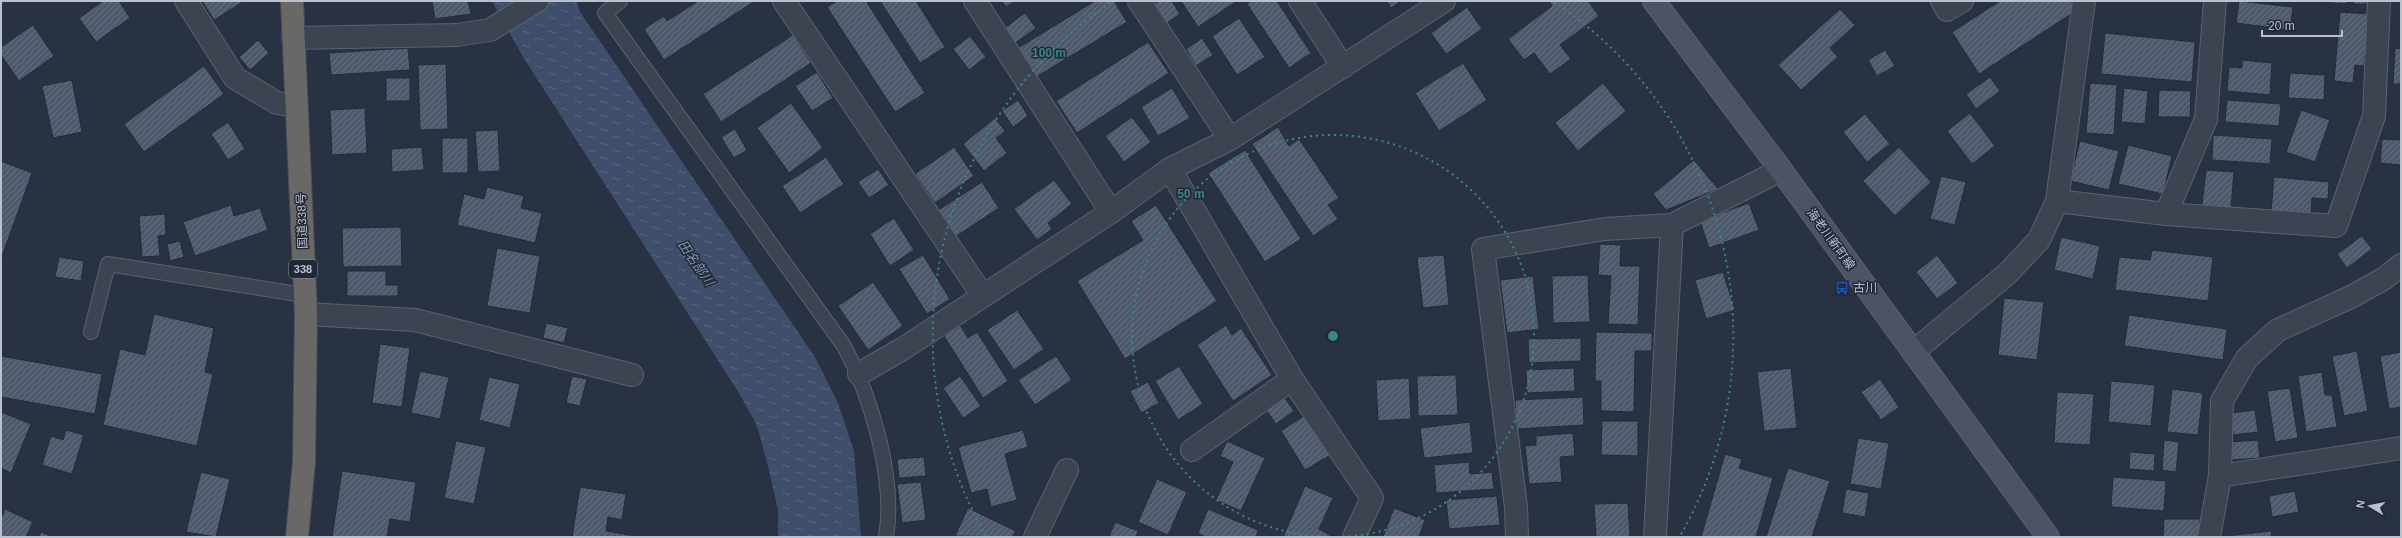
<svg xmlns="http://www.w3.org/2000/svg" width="2402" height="538" font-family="Helvetica,'Noto Sans JP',sans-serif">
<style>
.water{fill:url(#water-ripples)}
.building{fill:url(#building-hatch);stroke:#232b39}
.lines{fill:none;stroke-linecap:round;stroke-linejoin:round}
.service-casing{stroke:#5b626f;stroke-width:16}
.minor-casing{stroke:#5b626f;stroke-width:24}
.secondary-casing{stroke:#5b626f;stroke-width:24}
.trunk-casing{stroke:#474f5c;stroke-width:24}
.service{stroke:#3c4452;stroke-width:14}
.minor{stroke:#3c4452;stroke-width:22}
.secondary{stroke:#4b5365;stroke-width:22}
.trunk{stroke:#696866;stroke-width:22}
.ring{fill:none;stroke:#3a8886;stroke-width:2;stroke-dasharray:2 4}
.labels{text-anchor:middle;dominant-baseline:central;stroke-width:3;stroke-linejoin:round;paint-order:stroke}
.shield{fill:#212937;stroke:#8c939f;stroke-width:1}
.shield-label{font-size:11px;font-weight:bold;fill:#bac0cc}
.street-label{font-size:12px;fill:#bac0cc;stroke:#212937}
.poi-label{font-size:12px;fill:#bac0cc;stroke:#212937;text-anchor:start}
.water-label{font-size:13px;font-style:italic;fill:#8394b2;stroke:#212937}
.centre{fill:#3a8886;stroke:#212937;stroke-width:2}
.ring-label{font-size:12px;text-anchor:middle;font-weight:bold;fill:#3a8886;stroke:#212937;stroke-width:3;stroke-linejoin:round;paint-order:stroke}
</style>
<defs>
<pattern id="water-ripples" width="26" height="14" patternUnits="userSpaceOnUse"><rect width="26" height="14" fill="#3f4e6a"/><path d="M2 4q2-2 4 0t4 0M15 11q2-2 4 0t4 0" fill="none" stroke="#59667e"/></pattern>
<pattern id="building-hatch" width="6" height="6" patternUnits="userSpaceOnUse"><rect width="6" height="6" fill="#4e596b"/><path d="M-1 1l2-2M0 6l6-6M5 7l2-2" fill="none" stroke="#656f7f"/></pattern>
</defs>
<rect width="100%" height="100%" fill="#283242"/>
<path class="water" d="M492,1h84l4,11 235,345 23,46 16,48 7,86h-83v-27l-10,-44 -11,-40 -18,-33 -216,-336z"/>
<path class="building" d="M103,1h16l11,17 -34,24 -17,-24z
M202,1h42l-30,19z
M432,1h36l3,13 -36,5z
M698,1h57l-91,59 -20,-31 20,-13 3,5z
M837,1h29l59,92 -30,19 -68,-105z
M880,1h36l29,46 -25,16z
M1002,1h13l-9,6z
M1095,1h19l13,21 -91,55 -18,-29z
M1158,1h14l8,13 -16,11 -12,-20z
M1181,1h56l-39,26z
M1251,1h26l34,52 -22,15 -42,-64z
M1387,1h14l-10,7z
M1549,1h39l11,15 -39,29 11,14 -21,15 -16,-21 -10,7 -16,-21 44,-33z
M2000,1h73l-2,13 -92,60 -27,-42z
M2239,1l54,6 -3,23 -54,-7z
M2303,1h44v3z
M2354,1h15v3h-15z
M1467,7l15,22 -36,25 -15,-21z
M1840,9l15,16 -25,23 8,9 -37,33 -23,-25z
M2340,12l29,2 -5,52 -9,-1 -2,18 -19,-2z
M1025,13l11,15 -22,16 -11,-15z
M1239,18l26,39 -28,18 -25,-39z
M33,25l21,31 -35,25 -18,-26v-8z
M2105,33l90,9 -3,40 -91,-8z
M793,35l18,28 -90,59 -18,-28z
M970,36l16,21 -17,13 -16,-21z
M1202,38l11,17 -17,11 -10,-17z
M258,40l11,13 -19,17 -11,-13z
M1148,42l21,31 -92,60 -21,-32z
M408,48l2,22 -79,5 -2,-22z
M2395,48l6,1v35h-8z
M1885,50l10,16 -18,10 -9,-16z
M2242,60l30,3 -2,32 -43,-4 2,-24 13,1z
M1463,63l24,37 -48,31 -24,-38z
M446,64l2,65 -28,1 -2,-65z
M204,66l20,28 -80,58 -20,-28z
M817,72l16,26 -21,13 -17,-25z
M2290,73l35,2 -1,25 -36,-2z
M1990,77l10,14 -24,18 -10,-15z
M386,78h24v23h-24z
M72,80l10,52 -29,6 -11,-52z
M1603,83l23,28 -48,40 -23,-28z
M2090,83l27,2 -3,50 -28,-2z
M1172,88l18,30 -32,18 -17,-29z
M2124,88l24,3 -3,33 -24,-2z
M2159,90l32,1 -1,26h-32z
M1018,100l10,16 -15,11 -11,-16z
M2227,100l54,4 -2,22 -54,-4z
M791,103l32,45 -34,25 -32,-45z
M365,108l2,45 -35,2 -2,-45z
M2301,110l29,10 -15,42 -29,-10z
M1970,113l25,33 -23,18 -25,-33z
M1865,114l25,30 -23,18 -24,-30z
M1132,117l19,25 -27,20 -19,-26z
M995,118l10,13 -9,7 11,15 -23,18 -21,-27z
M228,122l17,27 -17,11 -17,-26z
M1278,127l11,19 10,-7 40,59 -11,7 10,14 -25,17 -61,-92z
M735,129l12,21 -13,8 -13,-21z
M498,130l2,41 -22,1 -3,-41z
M2213,135l59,4 -2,25 -58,-4z
M442,138h26v35h-26z
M2382,139l19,1v25l-21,-2z
M2080,141l39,10 -10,39 -39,-9z
M2128,145l44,11 -9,38 -45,-10z
M422,147l2,23 -32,2 -1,-23z
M954,147l20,29 -39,27 -20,-29z
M1899,147l32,35 -36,34 -32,-35z
M1245,150l56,89 -36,23 -57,-89z
M826,157l18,27 -44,29 -18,-27z
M1694,160l24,29 -52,21 -13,-16z
M1,161l31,12 -31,86z
M878,169l11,16 -20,13 -11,-16z
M2206,170l28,2 -3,36 -29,-3z
M1941,176l25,6 -11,43 -25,-6z
M2274,177l55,5 -1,17 -16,-1 -1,18 -40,-4z
M1054,180l18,24 -24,19 4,6 -15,11 -23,-31z
M982,182l17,26 -44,29 -18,-26z
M487,187l37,9 -3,12 21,5 -7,30 -78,-18 7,-31 20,5z
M1749,203l10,27 -50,18 -9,-27z
M231,205l3,11 26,-8 8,22 -73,26 -12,-34z
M1156,205l61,96 -92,58 -48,-78 66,-41 -12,-19z
M165,214l1,21 -8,1 2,20 -18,1 -3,-41z
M894,218l20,32 -24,16 -20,-32z
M401,227l1,39 -59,1 -1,-39z
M2362,236l10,13 -25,19 -10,-14z
M2061,237l39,9 -7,33 -39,-9z
M180,241l4,16 -14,4 -3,-17z
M1600,244l21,1 -1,21h20l-2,59 -30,-1 3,-48 -13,-1z
M497,248l43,8 -10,57 -43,-7z
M2152,250l61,7 -5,44 -93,-11 4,-33 31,3z
M923,255l27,44 -23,15 -28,-45z
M1444,255l5,50 -26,3 -6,-51z
M1937,255l21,28 -21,16 -21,-27z
M59,257l25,4 -3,20 -26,-4z
M347,271h39v14h12v11h-51z
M1723,272l12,38 -29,9 -11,-39z
M1588,275l2,47 -37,1 -1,-47z
M1533,276l6,53 -32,4 -7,-53z
M873,282l30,44 -35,24 -30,-44z
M2004,298l40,4 -7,58 -39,-5z
M1017,310l27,39 -30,21 -27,-40z
M154,314l60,14 -9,44 8,2 -16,72 -94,-21 17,-76 25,6z
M2129,315l98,14 -4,31 -99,-14z
M546,323l22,5 -4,15 -21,-5z
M960,325l8,13 9,-6 31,49 -25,17 -39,-62z
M1226,325l6,10 9,-7 31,47 -39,26 -36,-56z
M1596,332l56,1v18h-17l-1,61 -33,-1v-30h-6z
M1581,338v23l-52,2 -1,-24z
M380,344l30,4 -8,59 -30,-4z
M2357,351l11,60 -24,5 -12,-60z
M2401,352v55l-12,2 -9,-53z
M1,356l101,18 -7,40 -94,-17z
M1056,356l16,24 -37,25 -17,-25z
M1179,366l24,38 -25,16 -23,-39z
M1574,368l1,23 -48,2 -1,-23z
M1791,368l6,60 -33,3 -7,-59z
M420,371l29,6 -9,42 -29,-6z
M2322,372l3,23h7l5,32 -31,5 -8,-56z
M1456,375l2,40 -40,1 -1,-40z
M572,376l15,3 -7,27 -14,-3z
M960,376l21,30 -18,12 -20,-30z
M489,377l31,7 -10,44 -31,-8z
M1409,378l2,41 -33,2 -2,-41z
M1880,379l19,28 -18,13 -20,-28z
M2111,381l44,4 -4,41 -43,-4z
M1148,382l11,21 -18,10 -11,-22z
M2290,388l8,50 -23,4 -8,-51z
M2172,389l31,4 -5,42 -31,-3z
M2057,392l37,2 -4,51 -36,-2z
M1284,397l10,14 -18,13 -10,-14z
M1583,397l1,28 -67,4 -2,-29z
M2255,410l3,22 -25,3 -2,-22z
M1,412l30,12 -20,49 -10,-5z
M1307,414l25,40 -27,16 -24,-39z
M1602,421h36v35l-37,-1z
M1470,422l3,31 -49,5 -4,-30z
M66,430l18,5 -12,39 -30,-9 9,-29 12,4z
M1023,430l5,17 -23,7 12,46 -26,7 -4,-18 -16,4 -13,-46z
M1573,433l2,23 -15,1 2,25 -33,2 -4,-38 11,-1v-9z
M1858,438l31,5 -8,46 -31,-5z
M2164,440l15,2 -3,30 -14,-2z
M2258,440l2,18 -29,2 -2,-18z
M456,441l30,6 -12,57 -30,-6z
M1227,441l38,17 -24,53 -25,-11 17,-38 -13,-6z
M2130,452l25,2 -1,17 -25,-2z
M1725,454l17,5 -3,9 34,10 -17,59h-55z
M924,457l2,19 -27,2 -2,-19z
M1469,462l1,12 22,-2 2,17 -58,4 -2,-28z
M1788,468l42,13 -18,56h-46z
M342,471l74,11 -6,40 -20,-3 -3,18h-55z
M201,472l29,7 -14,58 -30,-5z
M2113,477l53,4 -2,30 -53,-4z
M1157,479l30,13 -19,43 -30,-13z
M921,482l5,38 -24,3 -5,-39z
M1305,486l28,12 -14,31 14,8h-50z
M580,487l46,7 -4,26 -14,-3 -2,14 35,6h-69z
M1846,489l23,4 -4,24 -23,-4z
M2295,491l4,21 -27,5 -3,-21z
M1497,496l3,29 -51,4 -3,-29z
M1628,503l2,34h-34l-2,-33z
M968,508l48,23 -4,6 -57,-1z
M1394,508l31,12 -6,17h-36z
M5,509l28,13 -7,15h-25v-18z
M1208,509l50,21 -2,7h-50l-8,-4z
M2164,519h36v18h-37z
M1115,522l23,9 -2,6h-27z
M2271,531l1,6h-37v-2z
M41,532l12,5h-14z"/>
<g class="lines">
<g class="service-casing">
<path id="service" d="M620,1l-15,12 239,333c27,50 52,133 42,191
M91,332l17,-68 196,31"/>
</g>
<g class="minor-casing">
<path id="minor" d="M186,1l49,77 42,25 19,3
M784,1l199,295
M975,1l136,211
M1139,1l91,138
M1300,1l43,66
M1942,1l5,9 15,-9
M293,38l164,-3 33,-5 47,-29
M1170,169l122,210 80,119 -18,39
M2057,201l109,13 170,12 38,-110 5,-115
M2166,214l40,-95 9,-118
M306,314l109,6 217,55
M1913,352l94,-78 32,-34 18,-39 27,-200
M859,374l45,-26 207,-136 59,-43 60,-30 214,-138
M1192,450l100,-71
M2220,476l181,-28
M1035,537l32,-67
M1517,537l-1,-30 -33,-258 122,-20 67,-4 109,-55
M1655,537l17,-312
M2209,537l11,-61 2,-75 25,-43 31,-28 73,-33 34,-19 16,-13"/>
</g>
<g class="secondary-casing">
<path id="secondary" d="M1654,1l127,169 267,367"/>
</g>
<g class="trunk-casing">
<path id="trunk" d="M292,1l14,313 -2,148 -7,75"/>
</g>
<use href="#service" class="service"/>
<use href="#minor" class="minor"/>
<use href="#secondary" class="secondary"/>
<use href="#trunk" class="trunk"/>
</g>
<g class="ring">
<path d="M1331 537A201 201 0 1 1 1335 537"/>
<path d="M986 536A401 401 0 0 1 1112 2M1554 2A401 401 0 0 1 1680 536"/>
</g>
<defs>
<g id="bus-bare" transform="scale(1.08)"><path d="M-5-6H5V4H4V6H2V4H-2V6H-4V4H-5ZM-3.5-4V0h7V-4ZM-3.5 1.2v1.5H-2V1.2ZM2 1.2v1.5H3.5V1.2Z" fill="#1a4fb4" stroke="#212937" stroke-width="2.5" paint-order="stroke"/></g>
</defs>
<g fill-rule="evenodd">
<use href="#bus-bare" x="1842" y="288"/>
</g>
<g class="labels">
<rect class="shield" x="289" y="260" width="28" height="18" rx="3"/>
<g class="shield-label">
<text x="303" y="269">338</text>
</g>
<g class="street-label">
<text transform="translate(302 221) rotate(-92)">国道338号</text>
<text transform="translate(1831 239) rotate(54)">海老川新町線</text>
</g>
<g class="poi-label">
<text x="1853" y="288">古川</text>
</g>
<g class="water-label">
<text transform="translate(696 263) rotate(55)">田名部川</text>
</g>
</g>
<circle cx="1333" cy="336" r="6" class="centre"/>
<g class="ring-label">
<text x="1049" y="57">100 m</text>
<text x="1191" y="198">50 m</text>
</g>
<rect width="2402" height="538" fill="none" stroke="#bac0cc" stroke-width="4"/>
<g transform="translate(2370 506) rotate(280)" stroke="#212937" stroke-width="3" paint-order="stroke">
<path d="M0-3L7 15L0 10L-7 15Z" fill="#bac0cc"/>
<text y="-6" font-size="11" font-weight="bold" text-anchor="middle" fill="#bac0cc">N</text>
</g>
<path d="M2262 30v6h80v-6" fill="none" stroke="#bac0cc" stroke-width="2"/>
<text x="2268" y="30" font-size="12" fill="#bac0cc" stroke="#212937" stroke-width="3" paint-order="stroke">20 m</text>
</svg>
